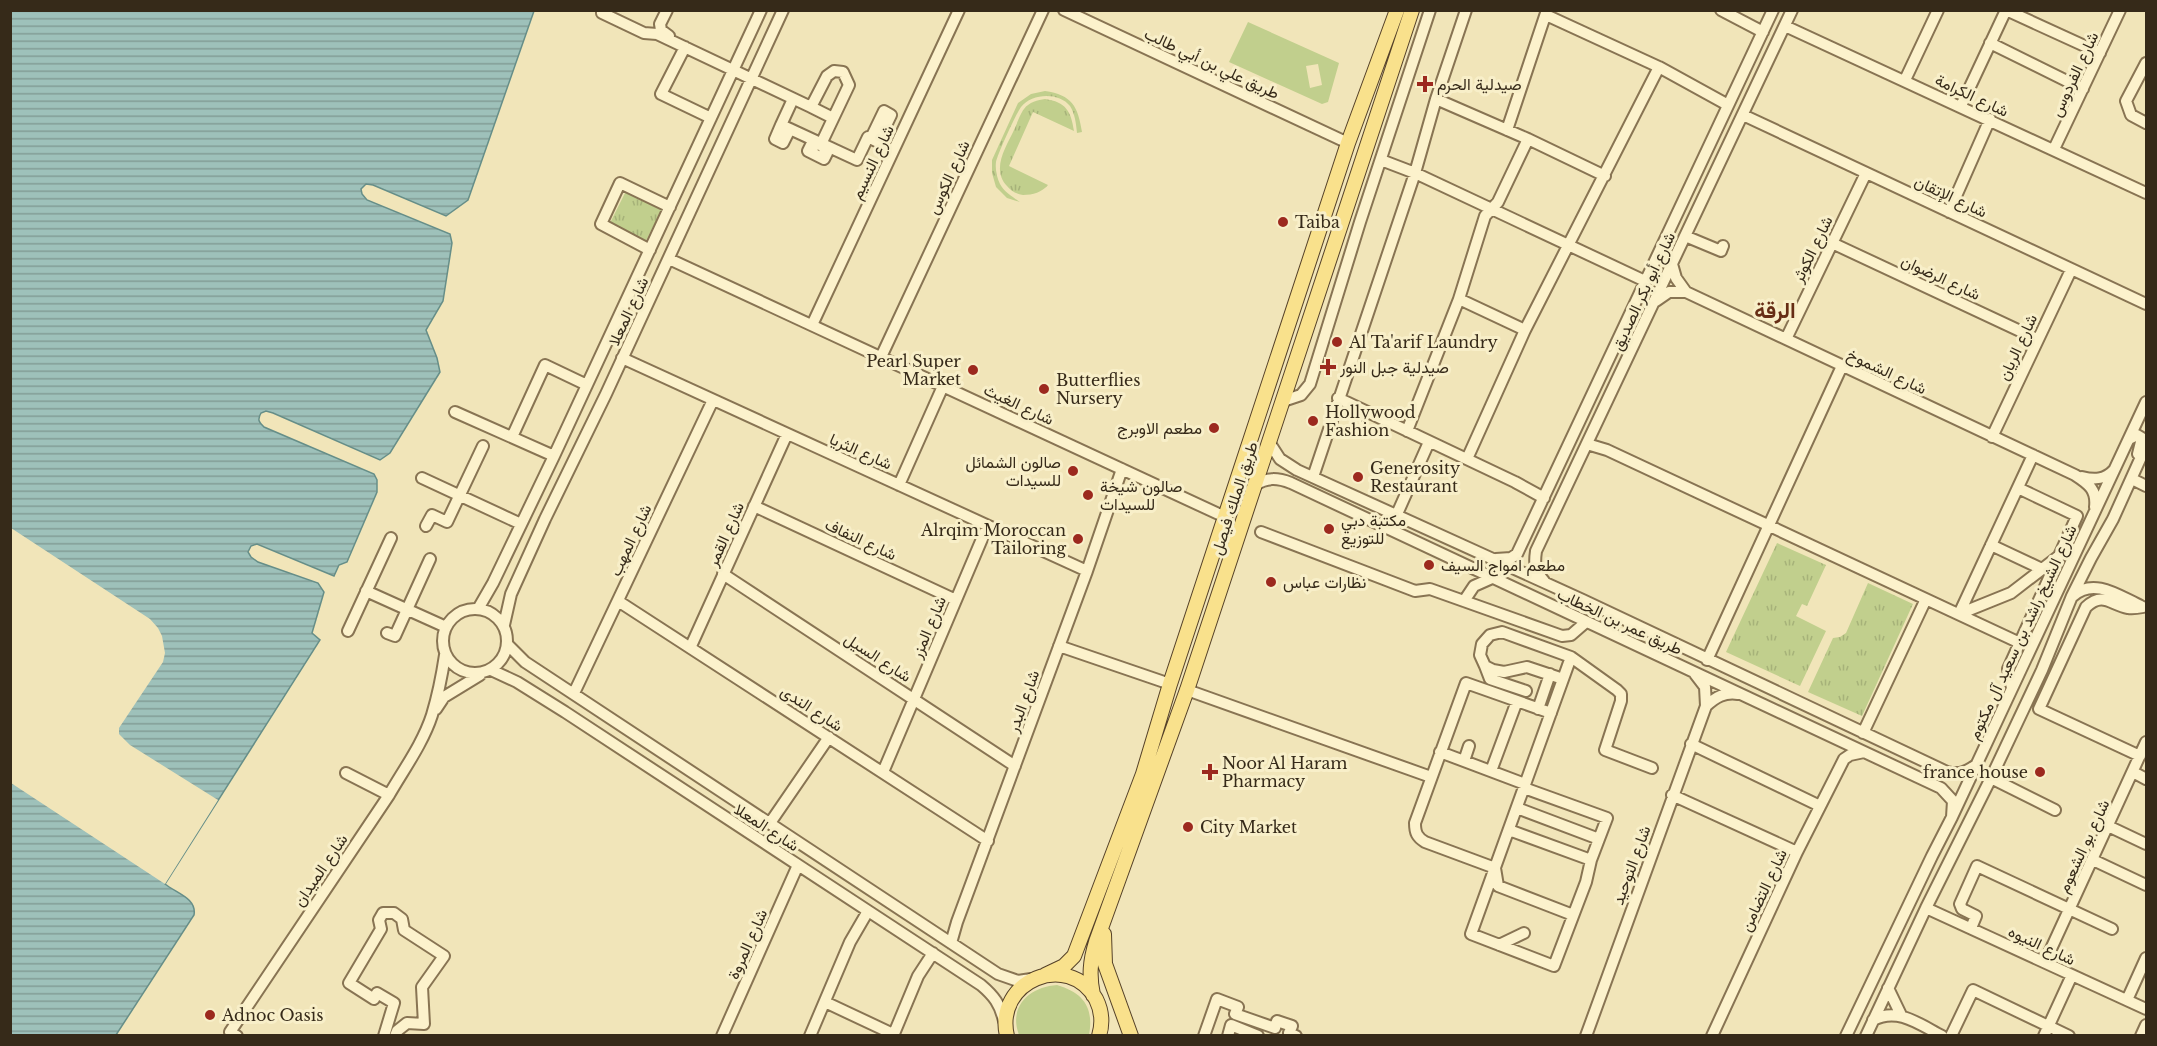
<svg xmlns="http://www.w3.org/2000/svg" width="2157" height="1046" font-family="'Libre Baskerville',Vazirmatn,serif">
<style>
.green{fill:#c1cf8d;fill-rule:evenodd}
.park{fill:url(#park-tufts)}
.water{fill:url(#water-rules);stroke:#668e88;stroke-width:1.5}
.pier{fill:#f1e5b9}
.lines{fill:none;stroke-linecap:round;stroke-linejoin:round}
.minor-casing{stroke:#887453;stroke-width:14}
.major-casing{stroke:#554128;stroke-width:16}
.minor{stroke:#fcf2cc;stroke-width:10}
.major{stroke:#f9e18c;stroke-width:14}
.poi-dot{fill:#9c291e;stroke:#f8efc9;stroke-width:2}
.labels{text-anchor:middle;dominant-baseline:central;stroke-width:6;stroke-linejoin:round;paint-order:stroke}
.street-label{font-size:16px;fill:#362a19;stroke:#f8efc9}
.poi-label{font-size:16px;fill:#362a19;stroke:#f8efc9;text-anchor:start}
.district-label{font-size:22px;font-weight:bold;fill:#662d15;stroke:#f8efc9}
</style>
<defs>
<pattern id="park-tufts" width="24" height="20" patternUnits="userSpaceOnUse" patternTransform="scale(1.5)"><rect width="24" height="20" fill="#c1cf8d"/><path d="M3 7l-1-3M5 7V3M7 7l1-3M15 17l-1-3M17 17v-4M19 17l1-3" fill="none" stroke="#a6b279"/></pattern>
<pattern id="water-rules" width="6" height="5" patternUnits="userSpaceOnUse" patternTransform="scale(1.5)"><rect width="6" height="5" fill="#9ec1ba"/><path d="M0 2.5h6" fill="none" stroke="#829d96"/></pattern>
</defs>
<rect width="100%" height="100%" fill="#f1e5b9"/>
<path class="green" d="M1248,22l91,41 -11,39 -6,2 -93,-42zM1318,64l4,21 -12,3 -4,-22z
M1057,985c27,8 37,23 32,50h-70c-11,-29 11,-48 38,-50z"/>
<path class="park" d="M1045,91c27,4 33,15 37,41l-5,1c-1,-10 -2,-19 -7,-27 -11,-14 -38,-13 -49,1 -5,7 -23,46 -25,55 -1,7 1,16 4,22 4,8 13,13 20,18l-13,-4 -11,-11 -4,-14v-13l26,-57 13,-9z
M1045,99c21,3 26,12 29,32l-41,-19 -24,54 39,19c-6,7 -15,10 -25,10 -7,-1 -12,-4 -16,-9 -16,-17 -1,-39 7,-56 3,-6 6,-16 10,-21 5,-7 14,-9 21,-10z
M626,191l36,18 -17,34 -36,-18z
M1777,543l49,22 -19,41 -5,-2 -6,12 30,15 -26,55 -74,-34z
M1868,583l45,21 -51,112 -54,-24 25,-54 7,-1 6,-4z"/>
<path class="water" d="M10,11h524l-66,189 -22,16 -73,-31 -7,-1 -5,5 1,5 5,6 83,34 2,9 -9,58 -17,29 11,28 3,14 -50,81 -10,7 -107,-47 -7,-2 -5,2c-4,7 -2,9 3,14l110,47 3,6v12l-30,70 -8,3 -5,11 -77,-32 -6,2 -3,6 3,5 7,5 60,21 6,9 -12,41 8,7 -155,244c11,9 32,14 29,31l-78,120h-105z"/>
<path class="pier" d="M11,528l139,91 8,9 4,8 3,17 -2,9 -44,66v6l11,11 88,55 -53,84 -154,-101z"/>
<g class="lines">
<g class="minor-casing">
<path id="minor" d="M603,10l-1,3 42,20 13,1 154,73 16,-31 7,-5 9,1 6,13 -28,59 -10,1 -3,6 16,8 3,-6 -6,-9
M667,10l-7,14 1,6 8,6
M1064,10l284,133
M1721,10l42,22
M1546,15l113,52 69,38
M1785,26l361,167
M1990,43l93,46
M685,47l-24,47 50,24
M2146,63l-20,38 5,14 15,8
M1905,80l33,-70
M1436,99l92,40 77,37
M1961,106l45,-96 94,43
M811,107l22,11
M1743,115l403,189
M781,125l12,-26
M790,129l-7,14 -8,-4 6,-14 9,4 67,31 11,-23 10,5 13,-27 -7,-4 -13,27
M1507,130l40,-120
M2054,149l66,-139
M1381,160l34,13 230,108
M1949,212l41,-93
M1685,236l36,15 2,-5
M1832,243l205,96
M650,250l-49,-26 19,-41 50,24
M669,259l556,258
M1672,264l4,14 10,14 389,183c14,9 22,15 20,32
M1459,299l66,31
M1656,301l13,-9h17
M812,325l147,-315
M1786,339l80,-166
M881,357l162,-347
M622,358l465,213
M1338,398l177,84 29,16
M1283,401l18,-6 9,-11 50,-162 70,-212
M455,412l99,44
M1407,431l52,-132 26,-83 13,-14 30,-63
M512,437l33,-72 42,20
M1992,437l79,-167
M2129,439l8,-4 5,3 -4,16
M1269,442l11,17 17,11 286,130 364,172c13,3 19,0 29,-7
M1587,444l20,6 413,193
M1467,459l58,-129 134,-263
M1313,477l102,-304 21,-74 30,-89
M2082,477c12,3 23,3 32,-7
M422,478l99,46
M2132,479l14,7
M899,485l44,-99
M1255,485c12,-8 23,-7 36,-2l650,305 12,13 -1,16
M754,506l202,94
M1397,514l32,-72
M426,526l6,-11 15,7 36,-76
M1261,532l154,59 15,-2 132,47 9,-1 15,-13
M1991,545l51,24
M1496,559l15,-1 6,-4 256,-544
M723,574l292,192
M1544,581c-9,-10 -10,-16 -8,-30l256,-541
M366,591l80,36
M2073,596c21,-19 46,0 68,10
M618,601l370,240
M1464,601l10,-15 18,-8
M443 641a32 32 0 1 1 64 0a32 32 0 1 1-64 0Z
M478,609l15,-26 61,-127 207,-446
M1959,614l74,-159
M1959,614l52,-21 48,-37
M504,625l7,-31 34,-75 61,-125 177,-384
M348,631l43,-93
M387,633l8,3 35,-77
M508,645l17,17 473,312 20,7 13,-2
M691,646l96,-212
M1059,646l111,38
M1707,660l135,-294
M1485,666l5,13 36,12
M491,670l26,12 48,30 416,273c13,11 19,19 23,36
M1563,679l-36,-12 -23,5 -11,-2 -8,-4 -5,-11 2,-11 8,-9 12,-3 69,25 46,33 4,4v7l-16,49 47,18
M2012,688l-4,-19 69,-153 -59,-28
M1187,690l244,87
M574,693l139,-293
M1706,706c10,-9 18,-14 32,-12
M436,709l8,-12 36,-22
M1538,709l12,-35
M1551,713l-85,-30 -51,140c0,10 2,14 10,19l70,26 3,18 75,29
M1863,733l63,-134
M1691,744l129,62
M1440,752l85,32
M2140,756l-101,-47 47,-102c17,-16 25,-2 42,1 4,1 10,0 15,-1
M1464,761l5,-15
M1491,771l26,-70
M883,772l104,-245
M2133,772l13,7
M346,773l43,22
M1991,778l64,32
M1524,788l83,30 -16,42 -5,22 -32,84 -83,-32 100,-277
M1672,795l125,57
M1517,808l82,31
M770,823l59,-86
M2108,826l38,18
M1509,830l82,30
M2093,860l53,25
M1926,908l220,101
M1971,928l5,-12 -14,-7 -2,-5 17,-38 135,63
M951,943l6,-21 130,-351 35,-102
M1499,945l25,-12
M2045,962l101,-220
M1888,988l13,27
M2127,1000l19,-42
M825,1002l68,32
M1873,1020c25,-13 46,4 69,16
M237,1036l-7,-4 159,-237c15,-26 34,-52 43,-80 6,-20 10,-40 13,-60
M384,1036l10,-33 -17,-10 -3,6 -25,-16 32,-54 -2,-9 4,-7h11l8,6 2,11 40,26 -22,31 2,37 -17,-1 -10,8 -2,5
M722,1036l76,-171
M810,1036l40,-94 18,-31
M893,1036l25,-60 15,-23
M1204,1036l13,-37 21,8 -3,7 40,14 2,-7 15,5 -3,7 7,3
M1228,1036l3,-11 27,11
M1586,1036l120,-330 -1,-19 -10,-13
M1712,1036l85,-184 47,-93 6,-4 14,-3
M1846,1036l86,-180 20,-39 194,-415
M1866,1036l60,-128 65,-130 51,-108 30,-74 19,-38 22,-39 33,-73
M1951,1036l22,-46 96,46
M2044,1036l28,-61
M2141,1036l5,-11"/>
</g>
<g class="major-casing">
<path id="major" d="M1104,934l1,30 26,72
M1045,975l19,-9 10,-10 69,-182 27,-90 178,-541 49,-133
M1093,995c-4,-19 -3,-34 3,-53l91,-252 225,-680
M1007,1036c-13,-55 61,-86 89,-37 6,12 7,24 3,37"/>
</g>
<use href="#minor" class="minor"/>
<use href="#major" class="major"/>
</g>
<g class="poi-dot">
<path d="M1422 75h6v6h6v6h-6v6h-6v-6h-6v-6h6z"/>
<circle cx="1283" cy="222" r="6"/>
<circle cx="1337" cy="342" r="6"/>
<path d="M1325 358h6v6h6v6h-6v6h-6v-6h-6v-6h6z"/>
<circle cx="973" cy="370" r="6"/>
<circle cx="1044" cy="389" r="6"/>
<circle cx="1313" cy="421" r="6"/>
<circle cx="1214" cy="428" r="6"/>
<circle cx="1073" cy="471" r="6"/>
<circle cx="1358" cy="477" r="6"/>
<circle cx="1088" cy="495" r="6"/>
<circle cx="1329" cy="529" r="6"/>
<circle cx="1078" cy="539" r="6"/>
<circle cx="1429" cy="565" r="6"/>
<circle cx="1271" cy="582" r="6"/>
<path d="M1207 763h6v6h6v6h-6v6h-6v-6h-6v-6h6z"/>
<circle cx="2040" cy="772" r="6"/>
<circle cx="1188" cy="827" r="6"/>
<circle cx="210" cy="1015" r="6"/>
</g>
<g class="labels">
<g class="street-label">
<text transform="translate(1212 63) rotate(25)">طريق علي بن أبي طالب</text>
<text transform="translate(2074 74) rotate(-65)">شارع الفردوس</text>
<text transform="translate(1972 95) rotate(25)">شارع الكرامة</text>
<text transform="translate(872 162) rotate(-65)">شارع النسيم</text>
<text transform="translate(948 177) rotate(-65)">شارع الكوس</text>
<text transform="translate(1951 196) rotate(25)">شارع الإتقان</text>
<text transform="translate(1812 249) rotate(-64)">شارع الكوثر</text>
<text transform="translate(1941 277) rotate(25)">شارع الرضوان</text>
<text transform="translate(1643 291) rotate(-65)">شارع أبو بكر الصديق</text>
<text transform="translate(628 311) rotate(-65)">شارع المعلا</text>
<text transform="translate(2017 347) rotate(-65)">شارع الريان</text>
<text transform="translate(1887 371) rotate(25)">شارع الشموخ</text>
<text transform="translate(1019 404) rotate(25)">شارع الغيث</text>
<text transform="translate(861 451) rotate(24)">شارع الثريا</text>
<text transform="translate(1234 498) rotate(-72)">طريق الملك فيصل</text>
<text transform="translate(725 534) rotate(-66)">شارع القمر</text>
<text transform="translate(861 539) rotate(25)">شارع النفاف</text>
<text transform="translate(630 540) rotate(-65)">شارع المهب</text>
<text transform="translate(1620 621) rotate(25)">طريق عمر بن الخطاب</text>
<text transform="translate(928 627) rotate(-67)">شارع المزر</text>
<text transform="translate(2022 632) rotate(-65)">شارع الشيخ راشد بن سعيد آل مكتوم</text>
<text transform="translate(878 657) rotate(33)">شارع السيل</text>
<text transform="translate(1023 701) rotate(-70)">شارع البدر</text>
<text transform="translate(812 708) rotate(33)">شارع الندى</text>
<text transform="translate(767 827) rotate(33)">شارع المعلا</text>
<text transform="translate(2083 846) rotate(-65)">شارع بو الشعوم</text>
<text transform="translate(1631 865) rotate(-70)">شارع التوحيد</text>
<text transform="translate(320 870) rotate(-56)">شارع الميدان</text>
<text transform="translate(1763 890) rotate(-65)">شارع التضامن</text>
<text transform="translate(747 944) rotate(-66)">شارع المروة</text>
<text transform="translate(2042 945) rotate(25)">شارع النيوه</text>
</g>
<g class="poi-label">
<text x="1437" y="84">صيدلية الحرم</text>
<text x="1295" y="222">Taiba</text>
<text x="1349" y="342">Al Ta'arif Laundry</text>
<text x="961" y="361" text-anchor="end">Pearl Super<tspan x="961" dy="18">Market</tspan></text>
<text x="1340" y="367">صيدلية جبل النور</text>
<text x="1056" y="380">Butterflies<tspan x="1056" dy="18">Nursery</tspan></text>
<text x="1325" y="412">Hollywood<tspan x="1325" dy="18">Fashion</tspan></text>
<text x="1202" y="428" text-anchor="end">مطعم الاوبرج</text>
<text x="1061" y="462" text-anchor="end">صالون الشمائل<tspan x="1061" dy="18">للسيدات</tspan></text>
<text x="1370" y="468">Generosity<tspan x="1370" dy="18">Restaurant</tspan></text>
<text x="1100" y="486">صالون شيخة<tspan x="1100" dy="18">للسيدات</tspan></text>
<text x="1341" y="520">مكتبة دبي<tspan x="1341" dy="18">للتوزيع</tspan></text>
<text x="1066" y="530" text-anchor="end">Alrqim Moroccan<tspan x="1066" dy="18">Tailoring</tspan></text>
<text x="1441" y="565">مطعم امواج السيف</text>
<text x="1283" y="582">نظارات عباس</text>
<text x="1222" y="763">Noor Al Haram<tspan x="1222" dy="18">Pharmacy</tspan></text>
<text x="2028" y="772" text-anchor="end">france house</text>
<text x="1200" y="827">City Market</text>
<text x="222" y="1015">Adnoc Oasis</text>
</g>
<g class="district-label">
<text x="1775" y="310">الرقة</text>
</g>
</g>
<rect width="2157" height="1046" fill="none" stroke="#362a19" stroke-width="24"/>
</svg>
